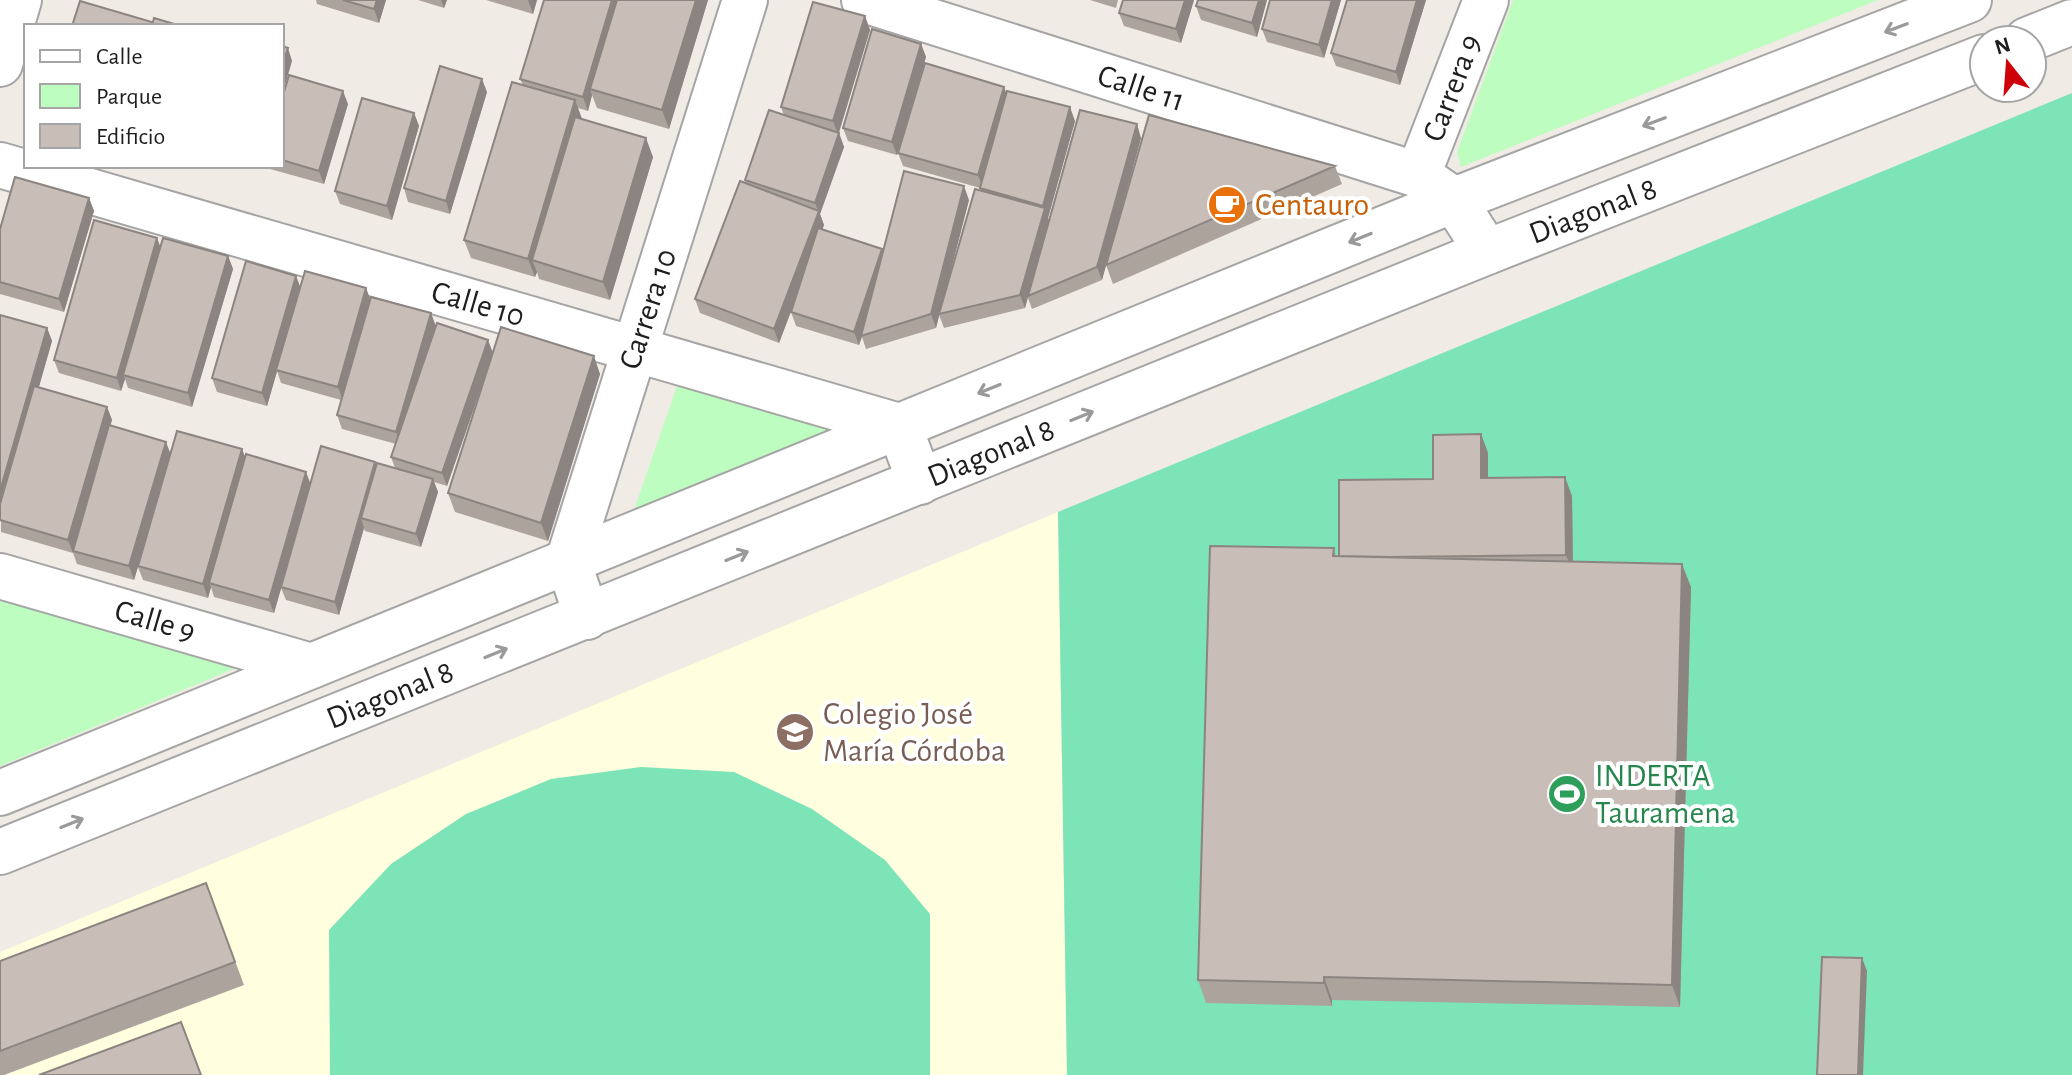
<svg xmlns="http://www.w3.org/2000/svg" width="2072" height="1075" font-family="'Alegreya Sans',sans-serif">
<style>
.education{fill:#fffede}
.park{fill:#befdc0}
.pitch{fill:#7de4b8}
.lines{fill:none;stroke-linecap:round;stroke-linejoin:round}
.minor-casing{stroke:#a5a5a5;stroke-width:48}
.tertiary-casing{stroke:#a5a5a5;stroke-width:48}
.minor{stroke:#fff;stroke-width:44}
.tertiary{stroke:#fff;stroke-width:44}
.wall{fill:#aca39d}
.shaded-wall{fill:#8c8480}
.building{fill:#c8bdb7;stroke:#8c8480;stroke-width:2}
.oneway{stroke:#9a9a9a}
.labels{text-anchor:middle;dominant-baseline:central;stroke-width:8;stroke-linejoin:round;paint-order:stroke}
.street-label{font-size:32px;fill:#1e1e1e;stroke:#fff}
.food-label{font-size:32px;fill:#c56008;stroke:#fff;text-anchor:start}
.education-label{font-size:32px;fill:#785e54;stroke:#fff;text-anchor:start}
.leisure-label{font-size:32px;fill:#27864d;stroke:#fff;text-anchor:start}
</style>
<rect width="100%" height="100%" fill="#f0ebe4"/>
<path class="education" d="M1058,512l9,563h-1067v-123z"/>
<path class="park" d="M1513,0h365l-417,167 -4,-15z
M679,380l171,51 -217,82z
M0,590l241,76 -241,100z"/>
<path class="pitch" d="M2072,93v982h-1005l-9,-563z
M641,767l93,5 78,37 73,51 45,54v161h-600l-1,-145 62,-66 75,-50 85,-35z"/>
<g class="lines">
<g class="minor-casing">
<path id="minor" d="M864,0l554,175 36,25 33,52
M0,64l19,-64
M0,165l899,261 21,56
M1418,175l68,-175
M0,576l311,90
M587,617l-19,-56 177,-561"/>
</g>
<g class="tertiary-casing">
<path id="tertiary" d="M2027,40l45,-18
M0,793l1454,-593 515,-200
M0,852l1487,-600 497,-195"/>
</g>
<use href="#minor" class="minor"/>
<use href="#tertiary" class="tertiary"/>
</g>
<path class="wall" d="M316,0h70l-7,23 -62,-19z
M418,0h29l-3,8z
M486,0h51l-4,14z
M708,0l-39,129 -72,-21 -5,-13 -4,16 -10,-3 4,11 71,38 -43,143 -71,-21 -2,-7 -2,5 -64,-19 -7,-18 59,-155 -3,-6z
M1090,0h28l-2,8z
M1123,0h71l-13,43 -57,-17 -5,-13z
M1267,0l-10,37 -56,-17 -5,-14z
M1270,0h71l-17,58 -57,-16 -5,-13z
M1426,0l-26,85 -64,-19 -5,-13z
M865,16l5,14 -31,103 5,14 -24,67 4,11 -2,5 61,23 86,-53 -24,92 36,-101 -1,-3 -77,-22 -5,-13 109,-60 68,28 -27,97 1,2 92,-82 -39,142 -70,29 -4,-11 -3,10 -81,20 -5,-13 -3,13 -70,21 -4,-12 -3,8 -63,-19 -5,-14 3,-9 -15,40 -79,-30 -5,-14 51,-115 -1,-4 39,-65 -3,-8z
M921,44l5,13 -29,98 -49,-14 -5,-13z
M487,92l-37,122 -42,-12 -4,-14z
M282,99l66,5 -24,80 -54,-15 -1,-3h13z
M414,113l5,13 -27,94 -52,-16 -5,-13z
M1335,166l7,18 -229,100 -7,-19z
M89,198l5,13 -30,101 -64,-18v-65z
M157,238l3,9 68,9 5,13 -41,138 -64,-19 -3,-9 -4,12 -62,-18 -5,-13z
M296,276l4,11 66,1 4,12 61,13 5,14 57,25 107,22 -52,167 -93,-29 -7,-19 38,-119 -39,112 -13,-4 4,10 -17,55 -56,-16 -1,-3 -25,87 -53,-15 -5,-12 -7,25 -60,-16 -3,-10 -3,11 -65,-18 -5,-13 -4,13 -57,-16 -4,-11 -72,-21 -1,-217 47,13 5,13 -13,46 68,20 5,13 -2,5 60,29 72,-5 3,9 65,26 66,-19 19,3 -4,-11 5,-13 -54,-15 -5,-14 4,-15 -60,-17 -4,-12 -10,35 -50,-14 -5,-14z
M1481,434l7,19v25l84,18 1,65 118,26 -11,420 -348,-7v6l-126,-3 -8,-23 136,-432 2,8h3l94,-77z
M206,883l38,102 -240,90h-4v-114z"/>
<path class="shaded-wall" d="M377,0h9l-7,23 -5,-14z
M441,0h6l-3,8z
M528,0h9l-4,14z
M612,0h9l-31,89 2,6 -4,16 -5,-14z
M696,0h12l-39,129 -7,-19z
M1185,0h9l-13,43 -5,-14z
M1259,0h8l-10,37 -5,-14z
M1332,0h9l-17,58 -5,-13z
M1417,0h9l-26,85 -4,-13z
M865,16l5,14 -32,105 -5,-14z
M921,44l5,13 -29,98 -5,-13z
M288,48l4,13 -10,35v-30z
M482,79l5,13 -37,122 -4,-13z
M1004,87l5,13 -26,89 -5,-14z
M343,91l5,13 -24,80 -5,-13z
M575,100l7,19 -50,141 5,12 -2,5 -7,-18z
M1070,107l5,14 -27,97 2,4 -22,74 -3,12 -5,-13 25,-86 -2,-3z
M414,113l5,13 -27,94 -5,-14z
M1137,124l4,14 -39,142 -5,-13z
M839,133l5,14 -24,67 4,11 -45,118 -5,-14 45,-116 -4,-10z
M646,138l7,19 -43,143 -7,-18z
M964,186l5,14 -33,128 -5,-14z
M89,198l5,13 -30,101 -5,-13z
M157,238l5,13 -39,124 2,4 -4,12 -4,-13z
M882,249l4,13 -27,83 -5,-13z
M228,256l5,13 -41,138 -4,-14z
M296,276l5,13 -34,117 -5,-13z
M366,288l5,13 -28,100 -5,-14z
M431,313l5,14 -35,118 -5,-13z
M47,328l5,13 -49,170 -3,-7v-13z
M488,340l5,13 -46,133 -5,-13z
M594,356l6,18 -52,167 -7,-18z
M107,407l5,13 -38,131h-1v2l-5,-13z
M1481,434l7,19v44l-7,-19z
M166,442l5,13 -37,125 -5,-14z
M242,449l5,13 -38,121 2,4 -3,11 -5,-14z
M375,462l5,13 -19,43 3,10 -25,87 -4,-13z
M306,472l5,13 -37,128 -5,-13z
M1565,477l7,19 1,77 -7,-18z
M433,479l5,13 -17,55 -5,-13z
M1682,564l9,23 -11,420 -8,-22z
M1862,958l5,13 -4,104h-5z
M1324,977l8,23v6l-8,-23z"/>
<path class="building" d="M343,0h34l-3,9z
M544,0h68l-29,97 -63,-18z
M617,0h79l-34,110 -72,-21z
M1123,0h62l-9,29 -57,-16z
M1198,0h61l-7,23 -56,-17z
M1270,0h62l-13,45 -57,-16z
M1347,0h70l-21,72 -65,-19z
M80,1l72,21 -2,4h-78z
M813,2l52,14 -32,105 -52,-14z
M154,18l27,8h-29z
M872,29l49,15 -29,98 -49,-14z
M282,46l6,2 -6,18z
M925,63l79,24 -26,88 -80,-22z
M440,66l42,13 -36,122 -42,-13z
M289,75l54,16 -24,80 -37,-11v-61z
M512,82l63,18 -47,159 -64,-19z
M1007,91l63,16 -27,99 -63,-18z
M362,98l52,15 -27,93 -52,-15z
M769,110l70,23 -24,70 -70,-23z
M1080,110l57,14 -40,143 -69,29z
M1149,115l186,51 -229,99z
M575,117l71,21 -43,144 -71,-22z
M904,171l60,15 -33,128 -70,22z
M15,177l74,21 -30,101 -59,-17v-53z
M740,181l79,30 -45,118 -79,-30z
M975,189l70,19 -25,87 -81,19z
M94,220l63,18 -40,140 -63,-18z
M818,228l64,21 -28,83 -63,-20z
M163,238l65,18 -40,137 -65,-18z
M246,261l50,15 -34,117 -50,-15z
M305,271l61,17 -28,99 -62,-17z
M371,297l60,16 -35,119 -59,-17z
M0,315l47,13 -47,163z
M437,323l51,17 -46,133 -51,-16z
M501,327l93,29 -53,167 -93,-30z
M34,386l73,21 -39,133 -68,-20v-16z
M109,425l57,17 -37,124 -56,-15z
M177,431l65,18 -39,135 -65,-18z
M1481,434v44l84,-1 1,78 -176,2 -51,-1v-76l94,-1v-44z
M321,446l54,16 -40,140 -54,-15z
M246,454l60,18 -37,128 -60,-17z
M377,463l56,16 -17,55 -55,-16z
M1210,546l124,2 -1,8 349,8 -10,421 -348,-8v6l-126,-3z
M206,883l29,79 -235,89v-90z
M1822,957l40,1 -4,117h-41z
M181,1022l20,53h-162z"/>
<defs><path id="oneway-shaft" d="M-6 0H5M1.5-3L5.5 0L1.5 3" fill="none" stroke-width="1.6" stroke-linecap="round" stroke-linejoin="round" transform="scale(2)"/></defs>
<g class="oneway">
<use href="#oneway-shaft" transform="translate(1896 28) rotate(159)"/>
<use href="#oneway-shaft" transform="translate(1654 122) rotate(159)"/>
<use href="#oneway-shaft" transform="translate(1360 238) rotate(158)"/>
<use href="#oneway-shaft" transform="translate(989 389) rotate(158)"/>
<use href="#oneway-shaft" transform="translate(1082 416) rotate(-22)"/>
<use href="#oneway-shaft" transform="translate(737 556) rotate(-22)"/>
<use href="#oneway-shaft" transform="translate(496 653) rotate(-22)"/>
<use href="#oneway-shaft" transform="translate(72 823) rotate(-22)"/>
</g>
<defs>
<g id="cafe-disc" transform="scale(2)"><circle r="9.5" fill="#e8710a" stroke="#fff"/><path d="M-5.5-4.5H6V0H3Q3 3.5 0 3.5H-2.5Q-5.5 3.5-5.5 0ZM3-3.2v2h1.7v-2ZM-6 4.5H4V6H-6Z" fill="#fff"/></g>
<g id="school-disc" transform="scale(2)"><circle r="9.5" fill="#8d6e63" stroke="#fff"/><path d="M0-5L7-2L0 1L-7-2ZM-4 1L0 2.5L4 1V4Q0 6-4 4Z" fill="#fff"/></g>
<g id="stadium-disc" transform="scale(2)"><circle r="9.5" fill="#2e9e5b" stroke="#fff"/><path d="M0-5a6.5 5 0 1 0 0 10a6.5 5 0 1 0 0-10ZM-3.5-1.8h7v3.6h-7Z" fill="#fff"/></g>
</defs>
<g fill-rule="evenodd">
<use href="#cafe-disc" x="1227" y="205"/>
<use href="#school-disc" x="795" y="732"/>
<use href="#stadium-disc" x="1567" y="794"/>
</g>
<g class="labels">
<g class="street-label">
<text transform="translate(1141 88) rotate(18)">Calle 11</text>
<text transform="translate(1452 88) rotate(-69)">Carrera 9</text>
<text transform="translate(1593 211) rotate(-21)">Diagonal 8</text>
<text transform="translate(478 304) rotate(16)">Calle 10</text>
<text transform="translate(648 309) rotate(-72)">Carrera 10</text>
<text transform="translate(991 453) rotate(-22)">Diagonal 8</text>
<text transform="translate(155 621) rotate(16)">Calle 9</text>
<text transform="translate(390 695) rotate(-22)">Diagonal 8</text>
</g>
<g class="food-label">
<text x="1255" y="205">Centauro</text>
</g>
<g class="education-label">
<text x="823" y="714">Colegio José<tspan x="823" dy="37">María Córdoba</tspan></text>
</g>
<g class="leisure-label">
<text x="1595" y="776">INDERTA<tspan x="1595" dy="37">Tauramena</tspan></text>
</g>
</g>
<rect x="24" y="24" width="260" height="144" fill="#ffffff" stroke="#a5a5a5" stroke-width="2"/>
<rect x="40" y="50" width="40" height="12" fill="#ffffff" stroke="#a5a5a5" stroke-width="2"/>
<text x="96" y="64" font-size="24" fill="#1e1e1e">Calle</text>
<rect x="40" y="84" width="40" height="24" fill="#befdc0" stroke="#a5a5a5" stroke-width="2"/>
<text x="96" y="104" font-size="24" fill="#1e1e1e">Parque</text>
<rect x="40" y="124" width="40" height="24" fill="#c8bdb7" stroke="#a5a5a5" stroke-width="2"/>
<text x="96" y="144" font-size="24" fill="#1e1e1e">Edificio</text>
<g transform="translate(2008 64) rotate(343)"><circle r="38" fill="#ffffff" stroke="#a5a5a5" stroke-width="2"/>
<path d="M0-6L14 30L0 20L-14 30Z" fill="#cd0009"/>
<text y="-12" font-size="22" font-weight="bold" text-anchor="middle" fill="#1e1e1e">N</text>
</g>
</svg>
